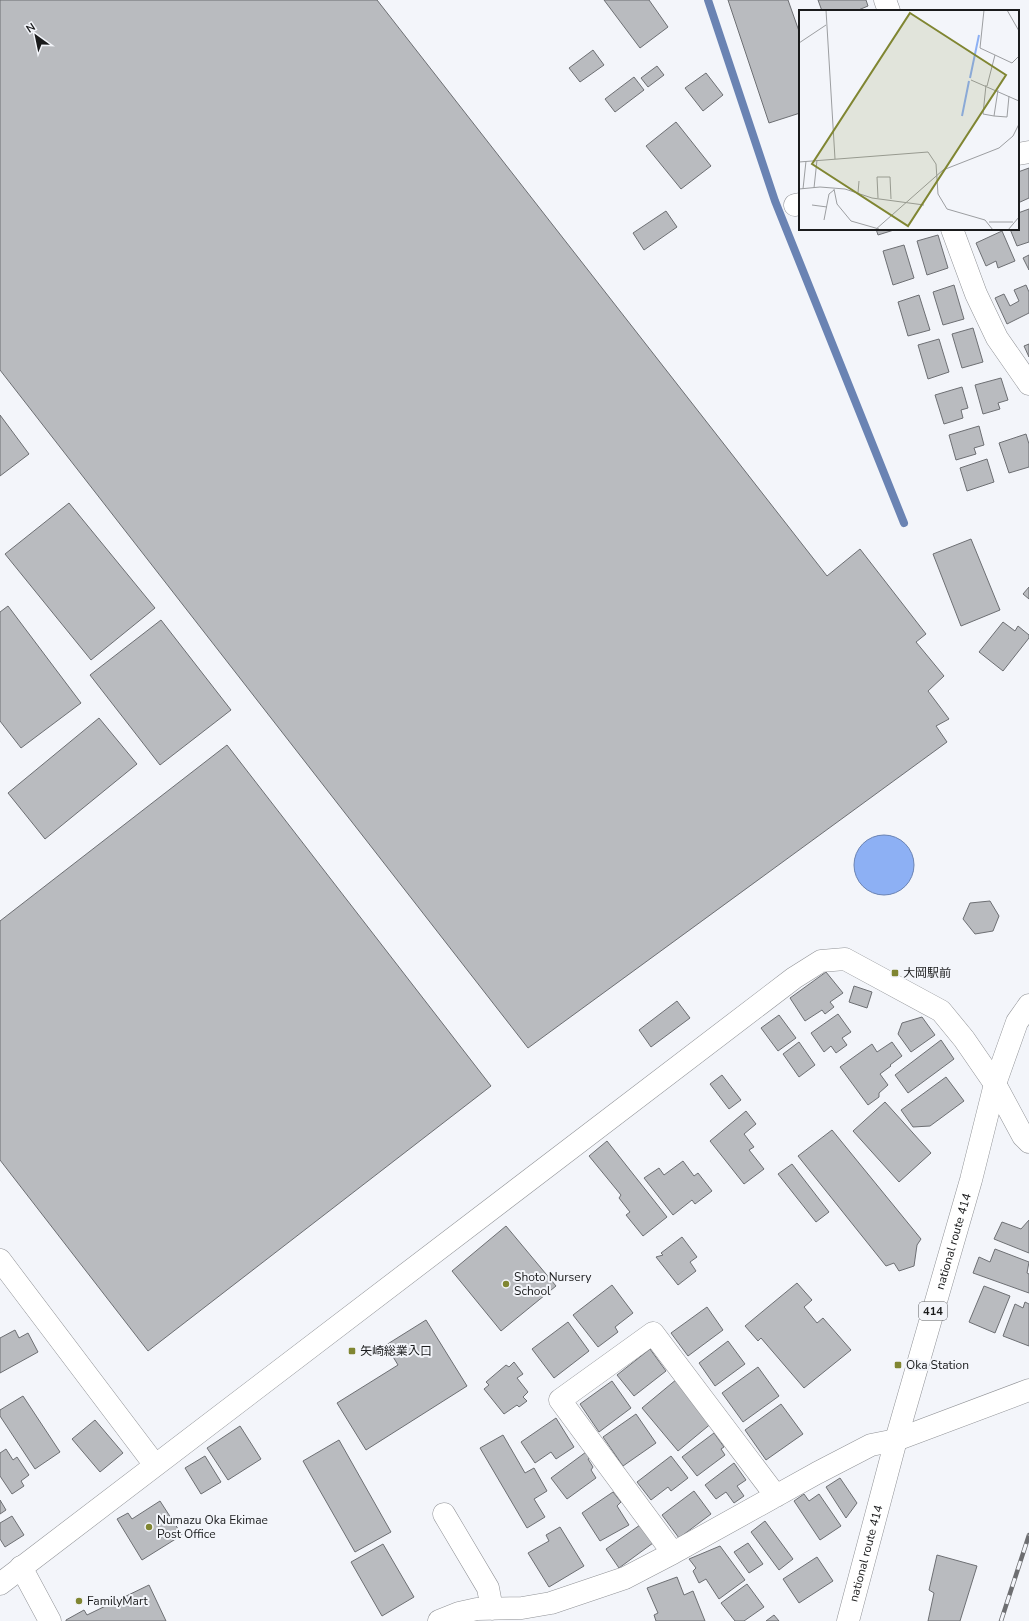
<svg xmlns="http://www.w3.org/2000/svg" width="1029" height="1621" font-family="'Nunito Sans','Noto Sans JP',sans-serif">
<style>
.water{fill:#8db0f4;stroke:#6a83b3}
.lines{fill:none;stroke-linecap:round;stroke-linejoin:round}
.stream{stroke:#6a83b3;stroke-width:8}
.building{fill:#b9bbbf;stroke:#6d6f73}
.street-casing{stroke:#909296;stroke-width:23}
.secondary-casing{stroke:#909296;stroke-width:23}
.highway-casing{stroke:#909296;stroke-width:23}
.street{stroke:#fff;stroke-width:22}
.secondary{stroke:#fff;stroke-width:22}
.highway{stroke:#fff;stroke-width:22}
.rail-casing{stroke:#6d6e71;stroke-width:4.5}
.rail{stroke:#f3f5fa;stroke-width:3;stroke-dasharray:9;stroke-linecap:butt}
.poi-dot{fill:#808632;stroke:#f3f5fa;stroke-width:1.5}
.labels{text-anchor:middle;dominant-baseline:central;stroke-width:4;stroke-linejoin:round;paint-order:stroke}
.shield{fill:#f3f5fa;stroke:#5b5c5f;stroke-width:1}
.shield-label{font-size:11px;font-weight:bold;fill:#1a1b1c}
.poi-label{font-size:12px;fill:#1a1b1c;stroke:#f3f5fa;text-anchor:start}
.street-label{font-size:12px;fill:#1a1b1c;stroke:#f3f5fa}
.inset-river{fill:none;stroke:#8db0f4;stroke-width:2}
.inset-road{fill:none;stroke:#9c9ea1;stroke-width:1}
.view{fill:#808632;fill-opacity:0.15;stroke:#808632;stroke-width:2}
.inset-edge{fill:none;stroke:#1a1b1c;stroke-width:2}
</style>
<rect width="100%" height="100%" fill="#f3f5fa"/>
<path class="water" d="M854 865a30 30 0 1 1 60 0a30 30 0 1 1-60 0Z"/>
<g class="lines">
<path class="stream" d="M708,0l67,201 129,322"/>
</g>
<path class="building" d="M0,0h377l450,576 33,-27 66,85 -10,8 28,34 -16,15 21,28 -13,7 11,16 -419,306 -528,-678z
M604,0h45l19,27 -28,21z
M728,0h60l12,34v79l-31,10z
M818,0h48l2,6 -12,5h-34z
M593,50l11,15 -24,17 -11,-14z
M657,66l7,9 -16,12 -7,-9z
M706,73l17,22 -20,16 -18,-23z
M634,77l10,13 -29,22 -10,-13z
M676,122l35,44 -30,23 -35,-43z
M1029,168v30l-11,5v-31z
M1029,209v33l-12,4 -7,-17h8v-16z
M666,211l11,16 -33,23 -11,-17z
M876,229h21l-19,6z
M1002,231l13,30 -17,7 -2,-7 -10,5 -10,-23z
M938,235l10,33 -21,7 -10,-34z
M904,245l10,33 -21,7 -10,-34z
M1029,255v15l-6,-12z
M954,285l10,34 -21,6 -10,-33z
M1026,285l3,7v21l-22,11 -12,-26 9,-4 6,12 9,-5 -5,-11z
M919,295l11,35 -22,6 -10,-34z
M973,328l10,34 -21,6 -10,-34z
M939,339l10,33 -21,7 -10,-34z
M1029,344v13l-5,-11z
M1001,378l7,22 -10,3 2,6 -17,5 -8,-29z
M962,387l6,21 -7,2 2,8 -19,6 -9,-29z
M0,415l29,39 -29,22z
M979,426l5,19 -10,3 2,6 -20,6 -7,-25z
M1026,434l3,10v23l-20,6 -10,-30z
M987,459l7,23 -27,9 -7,-23z
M69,503l86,105 -64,52 -86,-106z
M971,539l29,71 -39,16 -28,-72z
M1029,587v12l-6,-5z
M8,606l73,97 -60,45 -21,-27v-109z
M161,620l70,90 -71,55 -70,-90z
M1003,622l12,9 3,-5 11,9v3l-26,33 -24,-19z
M99,718l38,46 -92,75 -37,-46z
M227,745l264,341 -343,265 -148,-191v-239z
M990,901l9,15 -6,15 -18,3 -12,-15 7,-16z
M826,972l17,21 -13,9 4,5 -9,7 -3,-4 -17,11 -15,-23z
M854,986l18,6 -5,16 -18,-6z
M677,1001l13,17 -39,29 -12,-17z
M838,1014l13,18 -9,6 5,7 -11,8 -5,-7 -7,6 -13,-19z
M779,1015l17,23 -18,13 -17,-23z
M922,1017l13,18 -24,17 -13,-18 4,-11z
M941,1040l13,19 -46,34 -13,-18z
M799,1042l16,23 -16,12 -16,-23z
M892,1042l10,14 -12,9 1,1 -11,8 8,11 -9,8v4l-11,8 -28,-38 32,-23 5,8z
M722,1075l19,25 -12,9 -19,-25z
M946,1077l18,24 -34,25 -17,1 -12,-17z
M885,1102l46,51 -32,29 -46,-51z
M746,1111l10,13 -12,10 10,13 -5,3 15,19 -20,15 -34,-43z
M832,1130l89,109 -4,6 -3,21 -15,5 -5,-8 -8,3 -88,-110z
M607,1141l60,76 -24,19 -17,-21 4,-3 -11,-14 2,-3 -32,-39z
M683,1161l11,15 4,-3 14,18 -17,13 -3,-4 -19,15 -29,-37 15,-10 5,7z
M792,1164l37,48 -13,10 -38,-48z
M1029,1220v33l-35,-14 8,-17 19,7z
M506,1226l50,60 -55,45 -49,-60z
M682,1237l15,20 -7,5 6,9 -18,14 -22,-28 7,-2 -2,-2z
M995,1249l34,13 -2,11 2,1v19l-56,-20 6,-16 11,5z
M797,1283l15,17 -8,7 13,16 6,-5 28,32 -47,38 -43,-50 -3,3 -13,-15z
M612,1285l21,28 -18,14 3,5 -20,15 -25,-32z
M984,1286l26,10 -15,37 -26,-11z
M1025,1302l4,2v42l-26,-10 12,-32 8,4z
M707,1307l16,23 -35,26 -17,-23z
M426,1320l41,66 -101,64 -29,-47 61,-38 -12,-20z
M568,1322l21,29 -35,27 -22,-29z
M15,1330l4,8 9,-5 10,19 -38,21v-35z
M728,1341l17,23 -30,22 -16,-23z
M650,1349l16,22 -32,25 -17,-21z
M514,1362l9,12 -6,4 11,14 -5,5 4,4 -8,6 -2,-2 -13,9 -20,-25 5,-4 -3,-3 20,-17 3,2z
M758,1367l21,29 -36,26 -21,-29z
M677,1379l36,43 -35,29 -36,-43z
M612,1381l19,27 -32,24 -19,-28z
M23,1396l37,56 -25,17 -35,-53v-6z
M781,1404l22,30 -37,26 -21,-30z
M636,1414l20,29 -33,23 -20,-29z
M556,1418l18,29 -18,12 -5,-7 -16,11 -14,-21z
M95,1420l28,33 -23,19 -28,-33z
M240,1426l21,33 -33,21 -21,-32z
M714,1433l10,14 -3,2 4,6 -28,21 -15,-19z
M503,1435l22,38 9,-5 13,23 -13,8 11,18 -18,11 -47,-80z
M339,1440l52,92 -36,20 -52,-91z
M6,1449l7,11 4,-3 12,18 -8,6 3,5 -12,8 -12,-18v-23z
M586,1452l4,6 -2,1 5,8 -2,3 5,8 -29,21 -16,-21z
M205,1456l16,26 -20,12 -16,-26z
M671,1456l17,22 -17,13 -3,-4 -17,13 -14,-18z
M734,1463l12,17 -9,6 7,10 -10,7 -8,-11 -10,7 -11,-14z
M840,1478l17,25 -11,15 -20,-31z
M694,1491l17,23 -32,24 -17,-23z
M613,1492l8,10 -4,4 12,19 -29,16 -18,-28z
M804,1494l5,7 10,-7 22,32 -21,14 -26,-39z
M0,1500l6,10 -6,4z
M160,1501l22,34 -40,25 -25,-41 11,-6 4,6z
M12,1516l12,19 -19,12 -5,-8v-16z
M765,1521l28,38 -14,11 -28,-38z
M640,1525l13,18 -34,25 -13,-19z
M560,1527l24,39 -35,21 -21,-34 21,-12 -3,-6z
M748,1543l15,21 -14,9 -15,-21z
M383,1544l31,53 -32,19 -31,-54z
M720,1546l25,34 -26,19 -13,-20 -7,4 -6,-12 3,-3 -7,-9z
M937,1555l40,11 -17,55h-32l6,-28 -5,-3z
M817,1557l16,24 -34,22 -16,-24z
M677,1577l7,18 9,-4 12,30h-49l-2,-6 4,-2 -11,-25z
M747,1584l17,23 -20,14h-9l-14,-18z
M149,1585l17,36h-100v-1l18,-10 3,5z
M774,1615l5,6h-13z"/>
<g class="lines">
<g class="street-casing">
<path id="street" d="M885,0l4,11
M1018,154l11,-2
M795,205l5,-1
M952,229l24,65 21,44 32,46
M444,1514l44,74 4,21
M673,1553l-113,-153 93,-67 123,163
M21,1567l29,54
M439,1621l20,-8 18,-4 45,-1 29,-5 74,-25 48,-25 144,-80 54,-28 25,-5 133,-50"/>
</g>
<g class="secondary-casing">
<path id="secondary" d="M0,1260l155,205
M0,1584l794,-606 27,-17 24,-2 96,52 23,28 31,45 28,52 6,6"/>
</g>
<g class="highway-casing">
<g id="highway">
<path id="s1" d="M848,1621l48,-181 75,-260 24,-96 22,-62 12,-17"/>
</g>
</g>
<use href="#street" class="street"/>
<use href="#secondary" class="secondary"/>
<use href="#highway" class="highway"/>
<g class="rail-casing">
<path id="rail" d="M1001,1621l28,-86"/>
</g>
<use href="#rail" class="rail"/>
</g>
<g class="poi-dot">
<rect x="891" y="969" width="8" height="8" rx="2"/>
<circle cx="506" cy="1284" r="4"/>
<rect x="348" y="1347" width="8" height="8" rx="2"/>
<rect x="894" y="1361" width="8" height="8" rx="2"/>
<circle cx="149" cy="1527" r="4"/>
<circle cx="79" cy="1601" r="4"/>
</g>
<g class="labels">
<rect class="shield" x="919" y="1302" width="28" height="18" rx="3"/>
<g class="shield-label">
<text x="933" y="1311">414</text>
</g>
<g class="poi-label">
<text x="903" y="973">大岡駅前</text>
<text x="514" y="1277">Shoto Nursery<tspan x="514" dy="14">School</tspan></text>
<text x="360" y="1351">矢崎総業入口</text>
<text x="906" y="1365">Oka Station</text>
<text x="157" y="1520">Numazu Oka Ekimae<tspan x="157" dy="14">Post Office</tspan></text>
<text x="87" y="1601">FamilyMart</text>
</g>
<g class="street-label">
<text stroke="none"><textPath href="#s1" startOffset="394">national route 414</textPath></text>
<text stroke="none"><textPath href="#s1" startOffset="70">national route 414</textPath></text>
</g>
</g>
<g transform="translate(799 10)">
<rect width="220" height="220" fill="#f3f5fa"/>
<path class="inset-river" d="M171,68l9,-43M163,106l7,-35"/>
<path class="inset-road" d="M27,0l9,149M185,0l-4,38 15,7 -8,31M208,0l12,21M0,33l27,-18M196,45l17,8 7,-7M172,70l48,21M187,75l-3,29 11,2 4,-26M195,106l13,1 2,-21M0,152l129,-10 8,12 2,30 9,15 38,11 8,10M15,178l3,-28M0,179l21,-2 25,2 27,9 52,7M4,179l3,-28M35,179l3,15 14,17 28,8M59,183l1,-12M79,188l-1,-21h13l1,22M13,195l15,2M25,210l5,-26 5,-4M190,212h24M76,220l68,-60 56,-22 14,-12 6,-12M209,220l11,-13"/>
<path class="view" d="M111,3l96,62 -98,151 -96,-62z"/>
<rect width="220" height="220" class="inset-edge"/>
</g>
<g transform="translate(36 36) rotate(327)" stroke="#f3f5fa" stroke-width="3" paint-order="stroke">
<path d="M0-3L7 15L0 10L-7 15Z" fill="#1a1b1c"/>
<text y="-6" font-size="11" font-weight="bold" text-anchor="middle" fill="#1a1b1c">N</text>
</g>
</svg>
